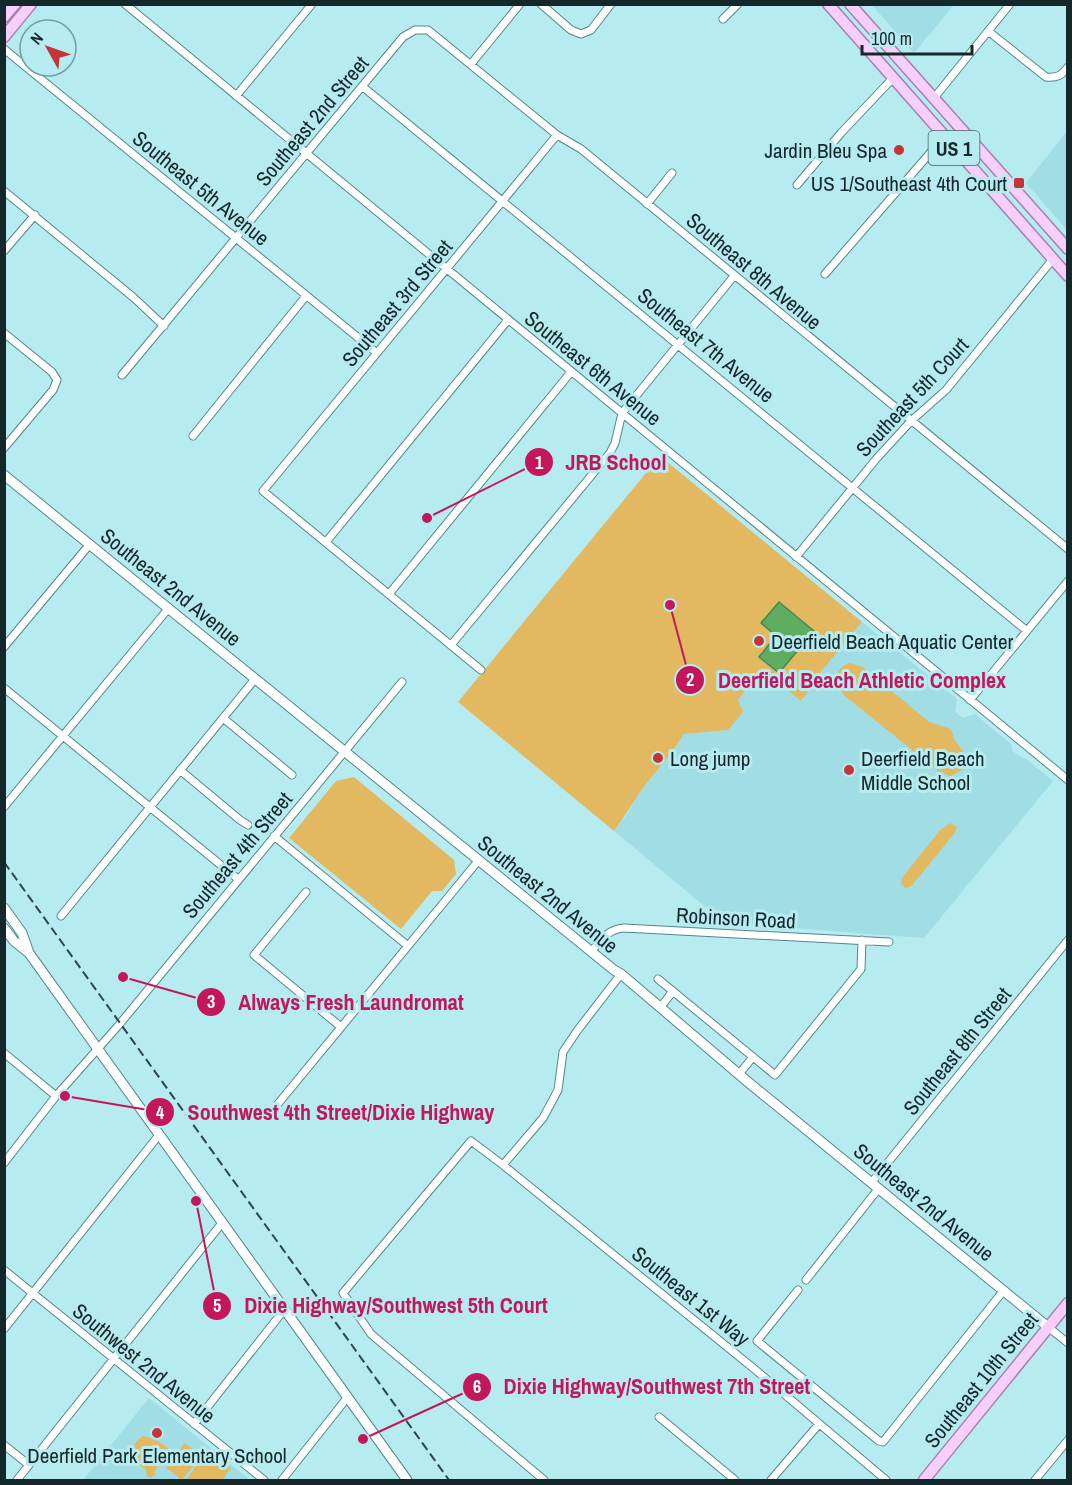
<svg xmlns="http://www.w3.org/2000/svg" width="1072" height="1485" font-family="'Archivo Narrow',sans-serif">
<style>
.built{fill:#a0dde4}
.green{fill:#e2b961}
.water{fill:#5fad61;stroke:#488551;stroke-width:1.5}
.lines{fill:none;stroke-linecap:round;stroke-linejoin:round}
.street-casing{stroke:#54868b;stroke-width:9}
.secondary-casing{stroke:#54868b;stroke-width:11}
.primary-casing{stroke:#a680b1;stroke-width:13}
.street{stroke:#fff;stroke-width:7}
.secondary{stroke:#fff;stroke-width:9}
.primary{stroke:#f8cffb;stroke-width:10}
.rail{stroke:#2d464a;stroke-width:2;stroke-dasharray:9 4.5;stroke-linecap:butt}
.poi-dot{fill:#c43538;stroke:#b6ebf0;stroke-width:2}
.labels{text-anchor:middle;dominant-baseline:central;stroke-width:6;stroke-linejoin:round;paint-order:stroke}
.shield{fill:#b6ebf0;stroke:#456266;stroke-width:1.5}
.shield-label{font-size:20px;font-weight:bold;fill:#14282b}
.street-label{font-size:21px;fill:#14282b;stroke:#b6ebf0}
.poi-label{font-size:21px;fill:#14282b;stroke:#b6ebf0;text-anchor:start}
.leader{fill:none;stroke:#c2185b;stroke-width:2}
.callout-dot{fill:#c2185b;stroke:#b6ebf0;stroke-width:2}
.mark-label{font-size:18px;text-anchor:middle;font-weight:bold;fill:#fff}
.callout-label{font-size:22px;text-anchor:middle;font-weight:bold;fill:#c2185b;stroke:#b6ebf0;stroke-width:6;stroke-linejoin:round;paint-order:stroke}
</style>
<rect width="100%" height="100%" fill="#b6ebf0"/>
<path class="built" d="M872,5h82l-40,48z
M1067,131v99l-41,-47z
M862,622l95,77 -2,13 8,6 12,-4 37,31v6l11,7h2l28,23 -129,157 -199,-15 -111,-92 12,-15 11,-20 37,-46 10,-16 44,-4 10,-30 24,-30 39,31 7,-9 -2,-2z
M149,1398l101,82h-167z"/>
<path class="green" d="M660,456l202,166 -56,68 2,2 -7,9 -39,-31 -24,30 5,12 -15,18 -44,4c-13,22 -31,40 -46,61 -8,12 -15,24 -24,36l-156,-129z
M850,663l13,4 66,55 22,7 3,10 12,16v7l-5,9 -11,5 -12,-5 -93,-75c-10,-12 -12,-28 5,-33z
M354,777l100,83 2,14 -14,17h-10l-31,38 -112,-91 47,-57z
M950,823l7,4 -3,7 -41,50 -3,3 -5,1 -4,-4 1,-6 38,-48z
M142,1436c12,2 20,6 28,15l-15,19v5l-4,3 -4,-2 -1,-7 -17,-10 1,-9z
M185,1443l16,13 -19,24 -16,-12z
M208,1450l23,18 -9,12h-36z"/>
<path class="water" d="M779,602l35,29 -35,42 -20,-16 17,-21 -15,-13z"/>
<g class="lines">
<g class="street-casing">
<path id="street" d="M125,4l943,776
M541,4l30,26 10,4 10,-4 20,-26
M723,19l15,-15
M988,31l58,46c11,1 15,-1 22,-10
M4,49l373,304
M471,64l49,-60
M363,87l664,544
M236,96l76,-92
M934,98l76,-94
M797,185l44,-52 52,-55
M4,191l129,106 31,29
M647,204l25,-31
M4,251l31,-36
M825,274l119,-137
M4,333l48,39 5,8 -4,10 -49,58
M122,375l281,-338 12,-7h13l129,105 24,14 487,400
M193,436l113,-140
M326,542l182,-222
M796,557l81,-99 34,-37 35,-31 107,-131
M389,594l182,-222
M451,645l159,-192 5,-10 7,-30 112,-137
M4,647l86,-103
M481,670l-218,-179 294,-356
M4,688l234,191
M970,700l98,-119
M223,718l69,57
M180,770l60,50 8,5
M4,807l164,-198
M274,836l134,110
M306,892l-52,63 87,72
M61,916l194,-237
M591,952c10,-12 17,-23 33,-24l265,14
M658,979l117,96 86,-106 1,-29
M660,1008l13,-17
M4,1053l52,43
M739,1074l14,-17
M277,1105l201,-244
M4,1163l52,-67 62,-70 284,-344
M503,1165l40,-47 15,-28 5,-38 14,-21 44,-57
M872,1182l196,-242
M4,1270l260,210
M806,1280l73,-92
M798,1290l-41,51 122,100 4,1 121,-152
M1048,1327l20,16
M4,1329l155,-194
M659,1417l76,63
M194,1424l90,-114
M4,1445l25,20
M17,1480l205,-257
M282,1480l65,-82
M544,1480l-173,-146 -28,-41 128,-152 32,24 249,202 134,113
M771,1480l48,-56
M1035,1480l33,-40"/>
</g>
<g class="secondary-casing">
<path id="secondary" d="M4,475l610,495 7,4 127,108 300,245
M4,908l18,25 7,20
M4,928l10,13 15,12 378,527"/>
</g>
<g class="primary-casing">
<path id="primary" d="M828,4l240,272
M850,4l218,245
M4,17l11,-13
M4,37l27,-33
M924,1480l144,-177"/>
</g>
<use href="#street" class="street"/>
<use href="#secondary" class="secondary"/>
<use href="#primary" class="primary"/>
<path class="rail" d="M4,862l445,618"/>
</g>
<g class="poi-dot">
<circle cx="899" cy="150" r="6"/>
<rect x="1013" y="177" width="12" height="12" rx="3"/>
<circle cx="759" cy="641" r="6"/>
<circle cx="658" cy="758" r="6"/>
<circle cx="849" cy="770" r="6"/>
<circle cx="157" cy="1433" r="6"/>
</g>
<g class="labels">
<rect class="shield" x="928.5" y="131" width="51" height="34" rx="4.5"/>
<g class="shield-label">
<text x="954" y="148">US 1</text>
</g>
<g class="street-label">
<text transform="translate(312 121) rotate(-50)">Southeast 2nd Street</text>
<text transform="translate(201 188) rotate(39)">Southeast 5th Avenue</text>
<text transform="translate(754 271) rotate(40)">Southeast 8th Avenue</text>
<text transform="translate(397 303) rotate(-50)">Southeast 3rd Street</text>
<text transform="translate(706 345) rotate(39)">Southeast 7th Avenue</text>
<text transform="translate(593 368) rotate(39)">Southeast 6th Avenue</text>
<text transform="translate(912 397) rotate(-47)">Southeast 5th Court</text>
<text transform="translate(171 587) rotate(39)">Southeast 2nd Avenue</text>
<text transform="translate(237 855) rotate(-50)">Southeast 4th Street</text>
<text transform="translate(548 894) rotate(39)">Southeast 2nd Avenue</text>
<text transform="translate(736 918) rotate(3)">Robinson Road</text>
<text transform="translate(957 1051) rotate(-51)">Southeast 8th Street</text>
<text transform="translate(924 1202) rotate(39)">Southeast 2nd Avenue</text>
<text transform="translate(691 1296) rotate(39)">Southeast 1st Way</text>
<text transform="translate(144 1363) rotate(39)">Southwest 2nd Avenue</text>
<text transform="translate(981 1380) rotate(-51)">Southeast 10th Street</text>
</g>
<g class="poi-label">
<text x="887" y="150" text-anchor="end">Jardin Bleu Spa</text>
<text x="1007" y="183" text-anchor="end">US 1/Southeast 4th Court</text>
<text x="771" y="641">Deerfield Beach Aquatic Center</text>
<text x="670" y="758">Long jump</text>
<text x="861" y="758">Deerfield Beach<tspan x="861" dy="24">Middle School</tspan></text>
<text x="157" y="1455" text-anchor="middle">Deerfield Park Elementary School</text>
</g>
</g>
<path class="leader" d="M427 518L539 462M670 605L690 680M123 977L211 1002M65 1096L160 1112M196 1201L217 1306M363 1439L477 1387"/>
<g class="callout-dot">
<circle cx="427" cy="518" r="6"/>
<circle cx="670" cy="605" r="6"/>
<circle cx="123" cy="977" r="6"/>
<circle cx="65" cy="1096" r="6"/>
<circle cx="196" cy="1201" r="6"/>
<circle cx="363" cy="1439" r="6"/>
<circle cx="539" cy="462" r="15"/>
<circle cx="690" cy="680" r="15"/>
<circle cx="211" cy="1002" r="15"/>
<circle cx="160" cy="1112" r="15"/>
<circle cx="217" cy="1306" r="15"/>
<circle cx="477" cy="1387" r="15"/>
</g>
<g class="mark-label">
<text x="539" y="469">1</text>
<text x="690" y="686">2</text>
<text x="211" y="1008">3</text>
<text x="160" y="1119">4</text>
<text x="217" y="1312">5</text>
<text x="477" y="1393">6</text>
</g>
<g class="callout-label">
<text x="616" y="470">JRB School</text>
<text x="862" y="688">Deerfield Beach Athletic Complex</text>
<text x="351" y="1010">Always Fresh Laundromat</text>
<text x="341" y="1120">Southwest 4th Street/Dixie Highway</text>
<text x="396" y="1313">Dixie Highway/Southwest 5th Court</text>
<text x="657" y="1394">Dixie Highway/Southwest 7th Street</text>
</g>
<rect width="1072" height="1485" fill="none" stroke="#14282b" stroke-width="12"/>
<g transform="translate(48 48) rotate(310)"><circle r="28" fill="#b6ebf0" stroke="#759da1" stroke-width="1.5"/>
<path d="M0-4.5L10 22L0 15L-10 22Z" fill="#c43538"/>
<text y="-9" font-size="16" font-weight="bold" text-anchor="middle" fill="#14282b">N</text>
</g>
<path d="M862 45v9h110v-9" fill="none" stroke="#14282b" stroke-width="3"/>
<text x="871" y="45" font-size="18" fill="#14282b" stroke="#b6ebf0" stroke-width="4.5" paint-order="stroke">100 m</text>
</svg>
